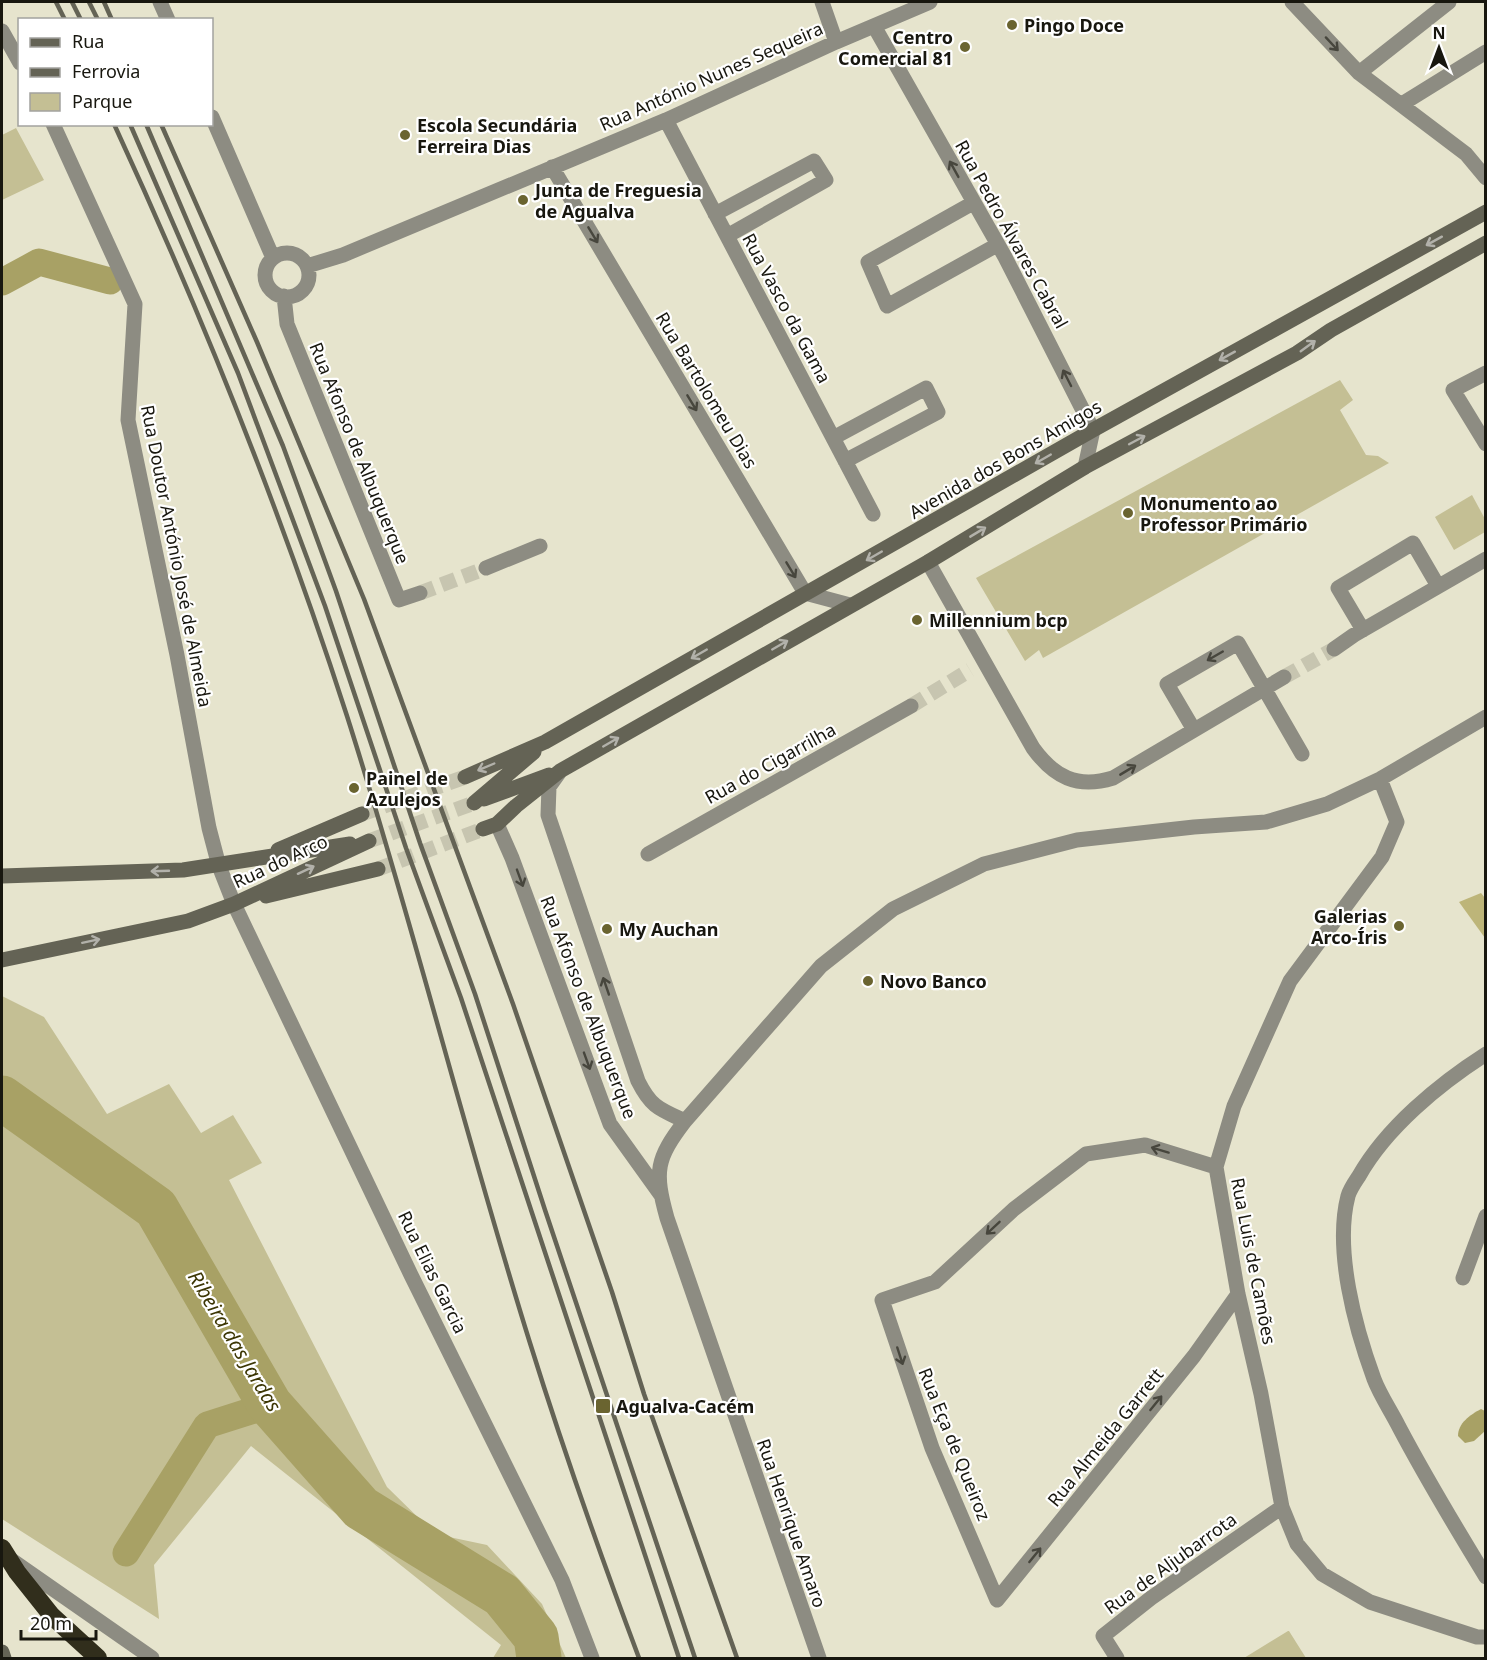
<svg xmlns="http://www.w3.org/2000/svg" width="1487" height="1660" font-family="'Noto Sans',sans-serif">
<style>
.green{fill:#c4bf94}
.forest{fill:#bdb579}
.water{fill:#a8a165}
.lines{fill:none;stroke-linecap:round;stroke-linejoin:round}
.canal{stroke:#a8a165;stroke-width:27}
.river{stroke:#a8a165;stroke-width:45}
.street-tunnel{stroke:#c7c5b0;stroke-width:15;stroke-dasharray:15 8;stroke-linecap:butt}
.secondary-tunnel{stroke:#c7c5b0;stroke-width:15;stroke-dasharray:15 8;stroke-linecap:butt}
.street{stroke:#8d8c82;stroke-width:15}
.secondary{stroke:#646355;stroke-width:15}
.rail{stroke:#646355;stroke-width:4.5}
.highway-bridge{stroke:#312e1c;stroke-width:18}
.oneway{stroke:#47463d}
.oneway2{stroke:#b2b1aa}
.poi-dot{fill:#6a6430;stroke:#fff;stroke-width:2}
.labels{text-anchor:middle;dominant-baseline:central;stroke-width:4.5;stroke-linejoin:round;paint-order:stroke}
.poi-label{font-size:18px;font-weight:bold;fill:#18170f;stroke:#fff;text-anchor:start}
.street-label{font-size:18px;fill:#18170f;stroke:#fff}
.water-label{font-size:20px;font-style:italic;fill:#3c3604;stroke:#fff}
</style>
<rect width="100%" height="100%" fill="#e6e4cd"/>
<path class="green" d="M16,128l28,52 -42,20v-65z
M1340,380l13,20 -13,10 26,45 12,1 11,7 -346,195 -4,-8 -14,11 -49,-83z
M1472,495l13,24v13l-31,18 -19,-33z
M2,996l42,21 63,97 62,-30 32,49 32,-18 29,48 -33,17 158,307 48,47 52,11 55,59 24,54h-73l8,-13 -250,-199 -97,119 5,54 -157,-100z
M1289,1631l17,27h-62l44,-27z"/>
<path class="forest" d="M1481,893l4,5v40l-26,-36z"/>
<path class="water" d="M1481,1409l4,2v20l-11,10 -9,2 -7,-7c0,-13 12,-21 23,-27z"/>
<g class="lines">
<path class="canal" d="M2,282l37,-20 71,19
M126,1553l81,-128 63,-20"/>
<path class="river" d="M2,1098l154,110 114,197 91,103 141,87 34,42 3,21"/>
<path class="street-tunnel" d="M420,593l66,-25
M1284,677l50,-28
M911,706l59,-36"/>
<path class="secondary-tunnel" d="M362,814l103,-37
M369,841l105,-38
M378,869l105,-40"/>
<path class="street" d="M160,2l8,18
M822,2l14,40
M1292,2l67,71 107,81 20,24
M874,26l131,231 88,173 -8,37
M2,31l18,32
M1359,73l90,-71
M1402,104l84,-52
M212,117l61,141
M666,120l207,394
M53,124l82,180 -7,116 49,235 32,173 10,38 15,38 177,371 151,305 30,78
M552,167l253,426 45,12
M973,203l-105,59 19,44 110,-61
M715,214l99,-53 12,19 -99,56
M265 275a22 22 0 1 1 44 0a22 22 0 1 1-44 0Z
M307,266l36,-11 323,-135 170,-78 94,-40
M284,296l3,28 112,276 21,-7
M1486,373l-33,17 33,54
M833,438l93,-50 12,24 -93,49
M928,562l105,186c21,29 44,41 80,30l171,-101
M486,568l54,-22
M1363,630l-25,-42 75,-45 25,43
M1334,649l20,-14 132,-76
M1194,730l-27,-46 71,-41 64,111
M559,773l-10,14 -1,28 90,266c13,26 21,28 47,40
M1380,779l17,43 -15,35 -92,124 -56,125 -18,61 22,127 23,100 21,113 15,37 25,30 48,28 107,35h9
M497,824l15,34 98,266 51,71
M648,854l263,-148
M1486,1054c-47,30 -100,74 -127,122 -4,6 -9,13 -11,20 -14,54 7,131 26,183 6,16 17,32 25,48 27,51 57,101 87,150
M1216,1167l-71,-22 -59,9 -72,55 -79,73 -53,18 50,148 65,152 197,-244 44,-62
M1463,1278l23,-62
M10,1559l142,99
M819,1658l-152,-440c-13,-47 -11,-59 18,-97l136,-155 72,-57 91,-45 93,-24 117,-13 72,-5 61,-18 53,-25 106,-62
M1117,1658l-14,-22 48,-38 131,-91"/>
<path class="secondary" d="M465,777l80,-35 548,-312 393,-218
M484,799l65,-24
M474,803l60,-51
M483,829l14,-5 19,-18 44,-35 368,-209 157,-95 212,-114 34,-23 155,-87
M278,850l84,-36
M2,876l181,-6 167,-26
M266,896l112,-27
M2,960l186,-39 46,-17 135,-63
M2,1652l2,6"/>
<path class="rail" d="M56,2l9,18
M72,2l9,18
M89,2l9,18
M104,2l8,18
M114,124c89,193 168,390 233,592 66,207 118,419 183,627 33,106 70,211 109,315
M130,124l108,249 87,233 81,242 55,150 218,660
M146,124l137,322 53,145 84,252 55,151 70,216 150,448
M161,124l96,218 107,257 149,405 99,288 32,102 93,264"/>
<path class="highway-bridge" d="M2,1548l15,24 35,44 46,42"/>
</g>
<defs><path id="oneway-shaft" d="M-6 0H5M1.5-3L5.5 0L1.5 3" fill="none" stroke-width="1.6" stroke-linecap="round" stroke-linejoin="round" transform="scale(1.5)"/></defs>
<g class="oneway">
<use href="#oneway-shaft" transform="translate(1332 44) rotate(47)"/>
<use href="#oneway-shaft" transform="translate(954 169) rotate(-119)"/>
<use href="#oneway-shaft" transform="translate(593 235) rotate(59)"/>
<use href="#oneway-shaft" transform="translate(1067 378) rotate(-117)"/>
<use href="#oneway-shaft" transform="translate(692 403) rotate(59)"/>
<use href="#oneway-shaft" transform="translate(791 570) rotate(59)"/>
<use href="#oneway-shaft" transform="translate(1215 656) rotate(150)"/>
<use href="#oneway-shaft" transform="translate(1128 770) rotate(-31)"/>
<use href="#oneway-shaft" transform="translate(520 878) rotate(70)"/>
<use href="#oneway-shaft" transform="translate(606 986) rotate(-109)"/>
<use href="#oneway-shaft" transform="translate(587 1061) rotate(70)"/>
<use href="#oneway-shaft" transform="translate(1160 1150) rotate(-163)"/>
<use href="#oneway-shaft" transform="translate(993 1228) rotate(137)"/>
<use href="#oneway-shaft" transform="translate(900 1356) rotate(72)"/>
<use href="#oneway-shaft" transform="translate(1156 1403) rotate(-51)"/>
<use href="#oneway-shaft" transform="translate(1035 1555) rotate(-51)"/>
</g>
<g class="oneway2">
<use href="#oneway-shaft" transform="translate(1434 241) rotate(151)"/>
<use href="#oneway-shaft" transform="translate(1308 346) rotate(-36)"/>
<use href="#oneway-shaft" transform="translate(1227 356) rotate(151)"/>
<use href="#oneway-shaft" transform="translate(1137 440) rotate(-28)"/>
<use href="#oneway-shaft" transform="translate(1043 459) rotate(150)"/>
<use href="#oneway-shaft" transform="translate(978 532) rotate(-31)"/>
<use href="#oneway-shaft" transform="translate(874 556) rotate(150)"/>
<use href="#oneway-shaft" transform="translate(780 645) rotate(-30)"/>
<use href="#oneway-shaft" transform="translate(699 654) rotate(150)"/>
<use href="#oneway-shaft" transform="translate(611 742) rotate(-30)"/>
<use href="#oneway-shaft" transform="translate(486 767) rotate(157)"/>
<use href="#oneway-shaft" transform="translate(306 870) rotate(-25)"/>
<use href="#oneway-shaft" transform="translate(160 871) rotate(178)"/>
<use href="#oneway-shaft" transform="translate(91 941) rotate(-12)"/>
</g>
<g class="poi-dot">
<circle cx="1012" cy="25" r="6"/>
<circle cx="965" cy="47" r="6"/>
<circle cx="405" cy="135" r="6"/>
<circle cx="523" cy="200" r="6"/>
<circle cx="1128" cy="513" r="6"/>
<circle cx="917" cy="620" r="6"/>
<circle cx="354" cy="788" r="6"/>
<circle cx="1399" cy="926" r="6"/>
<circle cx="607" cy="929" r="6"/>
<circle cx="868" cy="981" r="6"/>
<rect x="595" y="1398" width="16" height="16" rx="3"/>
</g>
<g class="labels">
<g class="poi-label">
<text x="1024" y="25">Pingo Doce</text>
<text x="953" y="37" text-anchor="end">Centro<tspan x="953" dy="21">Comercial 81</tspan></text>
<text x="417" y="125">Escola Secundária<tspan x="417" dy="21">Ferreira Dias</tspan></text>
<text x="535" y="190">Junta de Freguesia<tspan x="535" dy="21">de Agualva</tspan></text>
<text x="1140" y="503">Monumento ao<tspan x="1140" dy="21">Professor Primário</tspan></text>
<text x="929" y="620">Millennium bcp</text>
<text x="366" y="778">Painel de<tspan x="366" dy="21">Azulejos</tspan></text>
<text x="1387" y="916" text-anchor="end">Galerias<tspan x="1387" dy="21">Arco-Íris</tspan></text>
<text x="619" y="929">My Auchan</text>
<text x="880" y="981">Novo Banco</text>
<text x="616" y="1406">Agualva-Cacém</text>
</g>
<g class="street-label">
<text transform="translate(711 76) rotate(-24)">Rua António Nunes Sequeira</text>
<text transform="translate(1012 234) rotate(61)">Rua Pedro Álvares Cabral</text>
<text transform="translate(787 308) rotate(62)">Rua Vasco da Gama</text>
<text transform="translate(707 390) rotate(59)">Rua Bartolomeu Dias</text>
<text transform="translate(360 453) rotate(68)">Rua Afonso de Albuquerque</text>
<text transform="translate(1005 459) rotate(-30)">Avenida dos Bons Amigos</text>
<text transform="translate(177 556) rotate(79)">Rua Doutor António José de Almeida</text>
<text transform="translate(770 763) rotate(-29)">Rua do Cigarrilha</text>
<text transform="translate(280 861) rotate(-25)">Rua do Arco</text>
<text transform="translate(589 1007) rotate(69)">Rua Afonso de Albuquerque</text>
<text transform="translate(1254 1261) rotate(79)">Rua Luis de Camões</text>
<text transform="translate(433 1272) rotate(64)">Rua Elias Garcia</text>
<text transform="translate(1105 1437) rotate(-51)">Rua Almeida Garrett</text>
<text transform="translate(955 1444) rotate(68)">Rua Eça de Queiroz</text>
<text transform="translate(792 1523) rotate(71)">Rua Henrique Amaro</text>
<text transform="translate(1170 1563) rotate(-36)">Rua de Aljubarrota</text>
</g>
<g class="water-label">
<text transform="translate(235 1341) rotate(59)">Ribeira das Jardas</text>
</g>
</g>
<rect width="1487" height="1660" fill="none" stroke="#18170f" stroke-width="6"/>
<rect x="18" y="18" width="195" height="108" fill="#ffffff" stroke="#a3a29f" stroke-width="1.5"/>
<rect x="30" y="38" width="30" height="9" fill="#646355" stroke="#a3a29f" stroke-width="1.5"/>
<text x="72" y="48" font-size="18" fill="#18170f">Rua</text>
<rect x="30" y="68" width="30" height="9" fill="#646355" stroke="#a3a29f" stroke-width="1.5"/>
<text x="72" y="78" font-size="18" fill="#18170f">Ferrovia</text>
<rect x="30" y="93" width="30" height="18" fill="#c4bf94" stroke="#a3a29f" stroke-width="1.5"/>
<text x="72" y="108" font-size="18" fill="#18170f">Parque</text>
<g transform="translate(1439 48)" stroke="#ffffff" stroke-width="4.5" paint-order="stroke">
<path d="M0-4.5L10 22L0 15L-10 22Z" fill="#18170f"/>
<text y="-9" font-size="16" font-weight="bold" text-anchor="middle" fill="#18170f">N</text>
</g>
<path d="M21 1630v9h75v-9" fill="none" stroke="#18170f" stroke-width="3"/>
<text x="30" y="1630" font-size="18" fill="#18170f" stroke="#ffffff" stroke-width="4.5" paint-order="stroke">20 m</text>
</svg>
